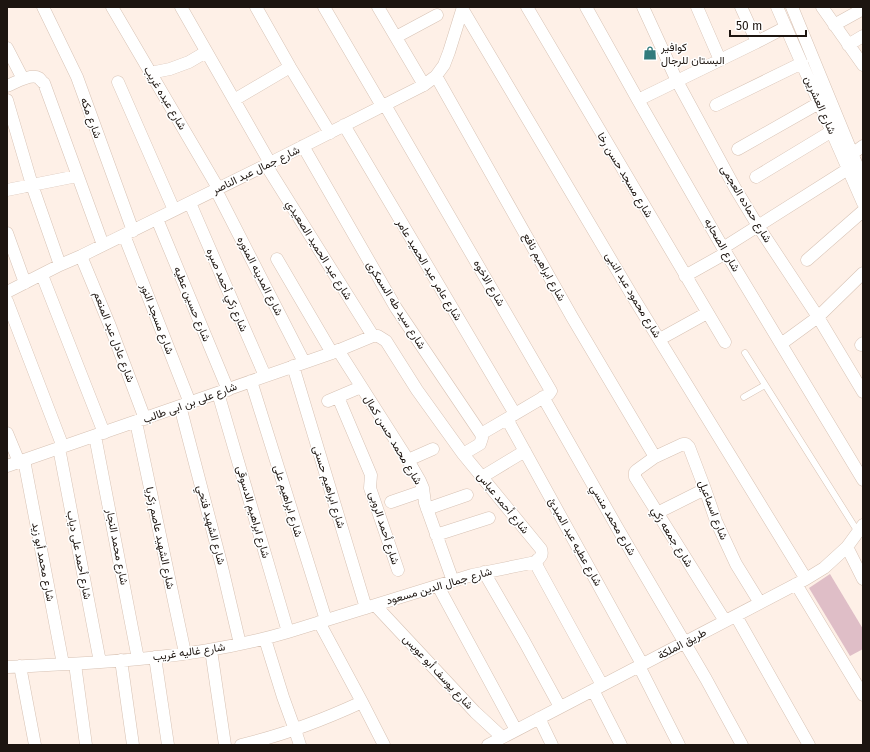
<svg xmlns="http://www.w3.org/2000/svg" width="870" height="752" font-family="'Fira Sans',Vazirmatn,sans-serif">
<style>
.green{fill:#dfbec7}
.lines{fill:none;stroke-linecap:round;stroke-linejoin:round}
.lane-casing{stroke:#d7c2b4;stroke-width:7}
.street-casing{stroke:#d7c2b4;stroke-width:13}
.lane{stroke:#fff;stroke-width:6}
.street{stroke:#fff;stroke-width:12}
.labels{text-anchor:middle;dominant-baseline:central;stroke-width:3;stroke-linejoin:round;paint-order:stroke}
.poi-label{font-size:11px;fill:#1d1510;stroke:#fff;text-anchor:start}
.street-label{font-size:11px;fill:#1d1510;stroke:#fff}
</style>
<rect width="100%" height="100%" fill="#fef0e7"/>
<path class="green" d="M830,574l33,55v20l-13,7 -41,-68z"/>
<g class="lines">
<g class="lane-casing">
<path id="lane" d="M745,353l113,179
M744,397l21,-12"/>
</g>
<g class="street-casing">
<path id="street" d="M43,7l34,70 56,154
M112,7l106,181
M181,7l89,156
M256,7l34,60 40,66
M324,7l58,99
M378,7l46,78
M527,7l198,335
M586,7l52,93 85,148 140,232
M643,7l34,74 58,107 23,38 60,91 45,75
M697,7l23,53
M741,7l16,35
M777,7l86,196
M792,7l71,173
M822,7l41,58
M463,10l170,287 173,282
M834,25l29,-16
M396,37l41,-22
M848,45l15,-9
M7,48l16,31
M150,73l20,-4 19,-7 17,-10
M436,76l136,241 83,140
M118,82l56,128
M7,86c8,-3 24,-13 32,-8 2,2 3,4 5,5l59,162
M7,100l25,85 28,80
M234,100l56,-33
M638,100l119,-58 29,-15
M385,105l166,286 -2,3 -68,40
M716,105l86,-42
M344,125l171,289
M303,146l93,162 85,126 1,4 -2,6 -17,10
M738,149l81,-46
M852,154l11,-8
M266,165l107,171
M756,177l76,-46
M7,190l70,-14
M216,190l88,172
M190,203l75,173
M157,219l71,171
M7,233l18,50
M124,235l66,168
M723,248l125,-79
M81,256l29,70 35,93
M277,259l55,94
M807,260l56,-49
M42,275l62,158
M685,276l41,-23
M7,292l53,-27 21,-9 185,-91 158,-80 12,-9 8,-11 5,-13 14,-45
M7,301l56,146
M660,339l47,-26
M781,344l37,-27 45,-44
M861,345l2,-2
M338,350l70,110 12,21 3,7 2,15 28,78
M293,366l73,242
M251,381l75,239
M218,393l70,239
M338,397l33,78 -1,13 28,82
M543,397l75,132 88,150 36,66
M328,401l33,-14
M180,406l41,157 19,81
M507,419l135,245
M136,422l49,231
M7,433l12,29
M95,436l43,223
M59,448l41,214
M24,460l39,204
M408,460l25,-11
M7,466l173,-60 152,-53 41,-17h5l8,5 31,49 46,64 78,95c2,6 0,8 -4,11l-1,2
M482,477l43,-26
M391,502l32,-11
M427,509l40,-14
M657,513l48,-24
M436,535l53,-17
M847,547l16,32
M536,562l2,6 64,117
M484,572l40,69 36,66
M796,584l67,111
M438,586l78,144
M375,605l100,107 27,25
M736,616l73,129
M725,621l-90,-144v-5l2,-2 18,-13 28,-13h3l3,3 16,42 11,32 20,43 24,39
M319,622l43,80 22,43
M265,639l18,58 12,33 5,15
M211,650l14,95
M155,657l13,88
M121,660l12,85
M75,664l11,81
M20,666l15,79
M639,666l40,79
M7,667c94,-4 190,-8 281,-35l184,-57 64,-13
M593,690l28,55
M539,718l13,27
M241,745c43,-10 82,-25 121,-43
M488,745l318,-166 18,-11 23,-21 16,-22"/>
</g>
<use href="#lane" class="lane"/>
<use href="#street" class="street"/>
</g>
<defs>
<g id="shop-bare" transform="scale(1.08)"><path d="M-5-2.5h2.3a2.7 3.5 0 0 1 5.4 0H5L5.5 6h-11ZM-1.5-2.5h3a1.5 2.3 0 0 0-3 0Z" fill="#327b7c" stroke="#fff" stroke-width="2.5" paint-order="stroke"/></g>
</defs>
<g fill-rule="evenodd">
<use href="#shop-bare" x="650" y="53"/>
</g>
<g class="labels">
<g class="poi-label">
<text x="661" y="47">كوافير<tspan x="661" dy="13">البستان للرجال</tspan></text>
</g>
<g class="street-label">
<text transform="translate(165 98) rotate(59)">شارع عبده غريب</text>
<text transform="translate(820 105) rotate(66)">شارع العشرين</text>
<text transform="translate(91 118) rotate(70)">شارع مكه</text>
<text transform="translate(256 170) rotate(-26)">شارع جمال عبد الناصر</text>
<text transform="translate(625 175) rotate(59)">شارع مسجد حسن رخا</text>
<text transform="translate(746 204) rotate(59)">شارع حماده العجمى</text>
<text transform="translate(722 245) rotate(60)">شارع الصحابه</text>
<text transform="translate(319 250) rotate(58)">شارع عبد الحميد الصعيدي</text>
<text transform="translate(544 267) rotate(61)">شارع ابراهيم نافع</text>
<text transform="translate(429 270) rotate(59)">شارع عامر عبد الحميد عامر</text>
<text transform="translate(260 276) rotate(63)">شارع المدينه المنوره</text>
<text transform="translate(489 283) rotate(60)">شارع الاخوه</text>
<text transform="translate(227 290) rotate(67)">شارع زكي أحمد صبره</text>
<text transform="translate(633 295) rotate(59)">شارع محمود عبد النبى</text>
<text transform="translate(192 304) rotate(68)">شارع حسين عطيه</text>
<text transform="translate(396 305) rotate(58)">شارع سيد طه السمكرى</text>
<text transform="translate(157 319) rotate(69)">شارع مسجد النور</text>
<text transform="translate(114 337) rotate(69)">شارع عادل عبد المنعم</text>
<text transform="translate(190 403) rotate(-20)">شارع على بن ابى طالب</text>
<text transform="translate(393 440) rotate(59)">شارع محمد حسن كمال</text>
<text transform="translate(329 487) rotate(73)">شارع ابراهيم حسنى</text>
<text transform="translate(288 501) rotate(73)">شارع ابراهيم على</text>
<text transform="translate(503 503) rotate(51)">شارع أحمد عباس</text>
<text transform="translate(713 510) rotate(69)">شارع اسماعيل</text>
<text transform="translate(253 512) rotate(74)">شارع ابراهيم الدسوقى</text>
<text transform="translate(613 520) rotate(60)">شارع محمد منسي</text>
<text transform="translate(211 525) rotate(75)">شارع الشهيد فتحي</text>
<text transform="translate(384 528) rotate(72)">شارع أحمد الروبى</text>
<text transform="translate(672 537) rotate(58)">شارع جمعه زكي</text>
<text transform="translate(160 538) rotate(78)">شارع الشهيد عاصم زكريا</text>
<text transform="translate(575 542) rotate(61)">شارع عطيه عبد المبدئ</text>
<text transform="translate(117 547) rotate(79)">شارع محمد النجار</text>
<text transform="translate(79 555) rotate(79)">شارع أحمد على دياب</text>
<text transform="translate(43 562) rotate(79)">شارع محمد أبو زيد</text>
<text transform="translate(439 586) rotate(-16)">شارع جمال الدين مسعود</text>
<text transform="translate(682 644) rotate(-28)">طريق الملكة</text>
<text transform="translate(189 652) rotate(-8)">شارع غاليه غريب</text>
<text transform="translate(438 672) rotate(47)">شارع يوسف أبو عويس</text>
</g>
</g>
<rect width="870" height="752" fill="none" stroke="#1d1510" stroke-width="16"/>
<path d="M730 30v6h76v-6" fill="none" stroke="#1d1510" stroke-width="2"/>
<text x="736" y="30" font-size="12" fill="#1d1510" stroke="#ffffff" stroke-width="3" paint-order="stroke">50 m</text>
</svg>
